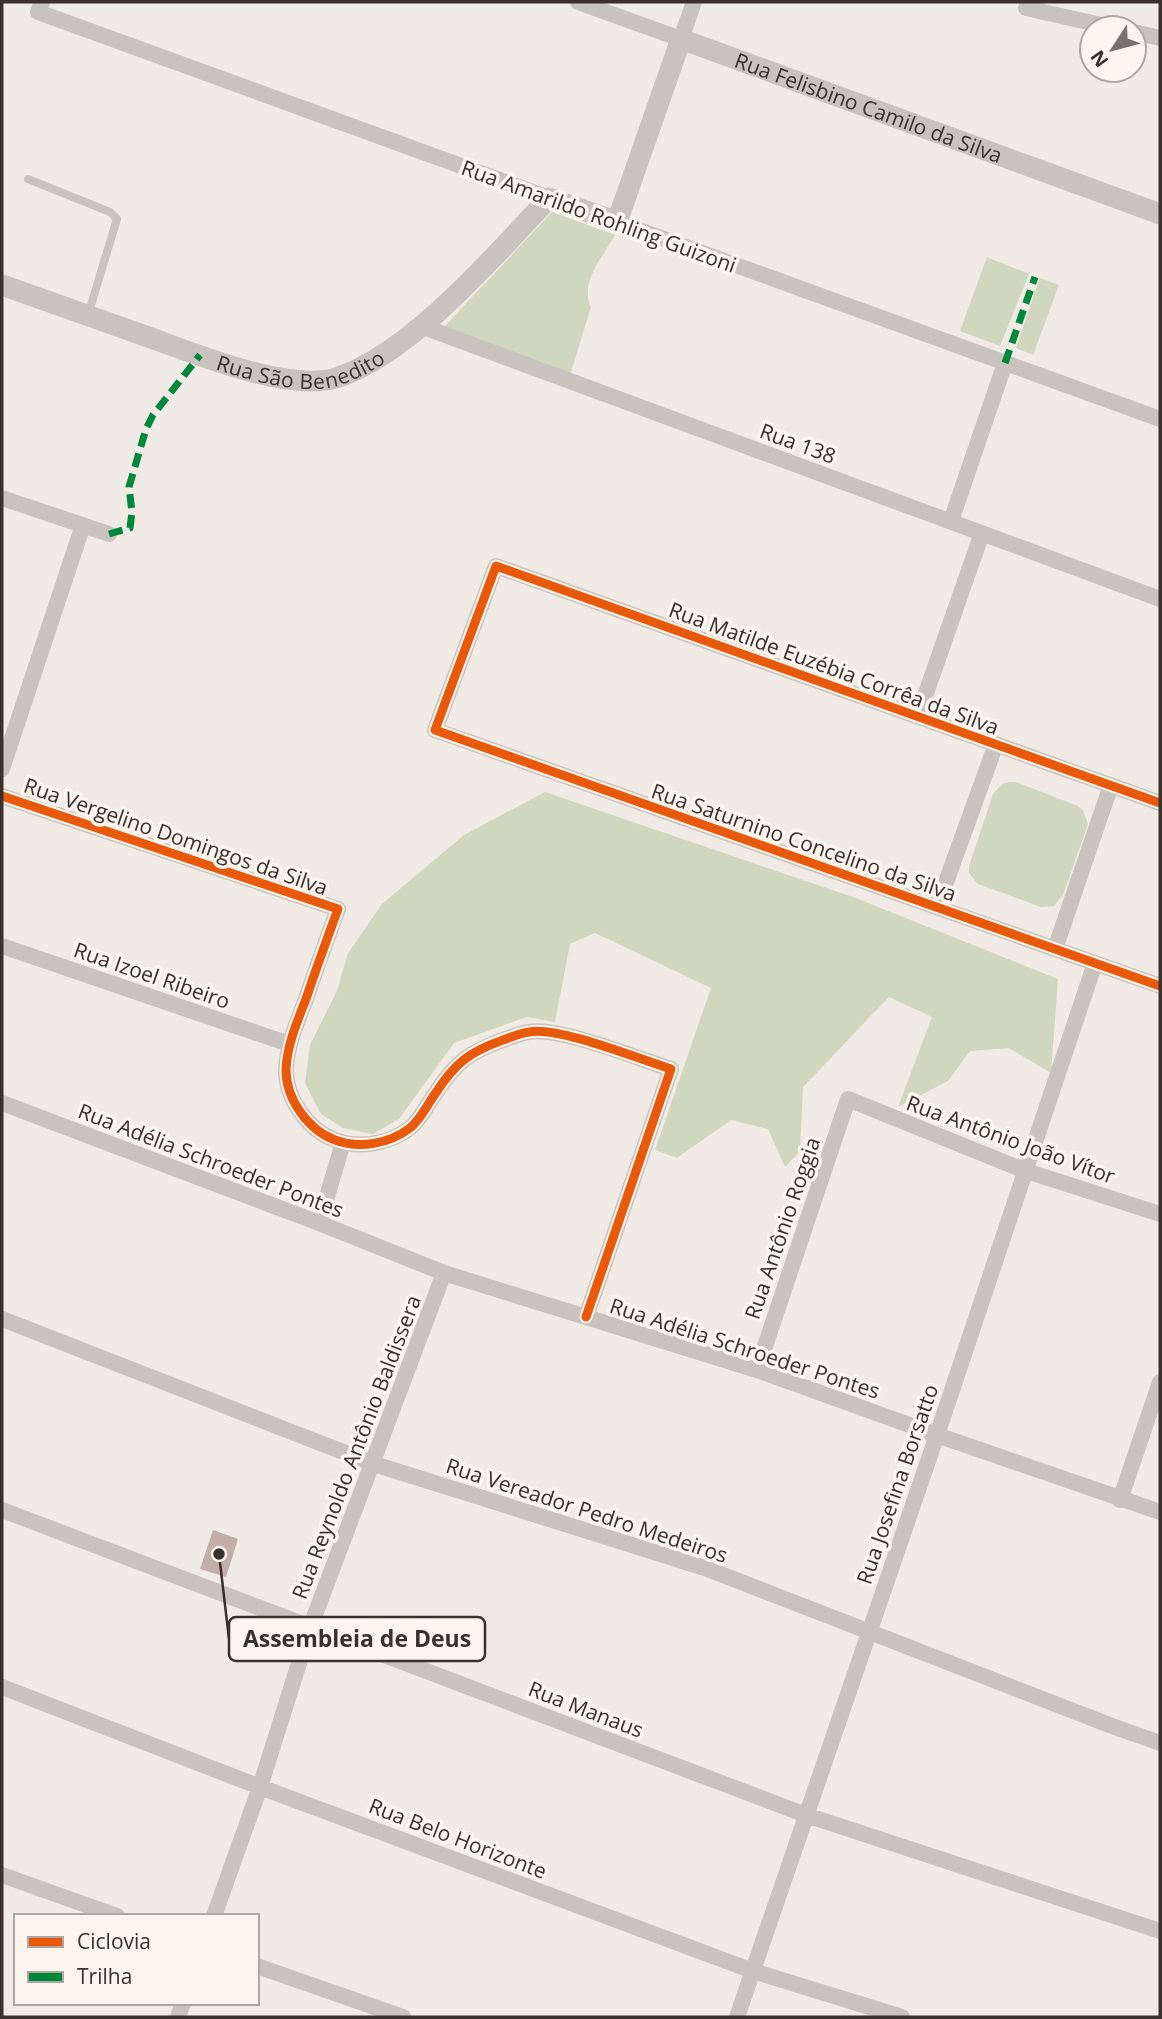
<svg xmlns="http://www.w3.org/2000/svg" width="1162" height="2019" font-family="'Open Sans',sans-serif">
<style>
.green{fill:#d1d6bf}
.building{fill:#c3afa7}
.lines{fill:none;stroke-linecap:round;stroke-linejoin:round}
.service{stroke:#c9c3be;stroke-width:8}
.minor{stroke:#c9c3be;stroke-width:16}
.tertiary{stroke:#c9c3be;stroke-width:21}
.quiet{stroke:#00873e;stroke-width:7;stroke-dasharray:14 7;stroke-linecap:butt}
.cycleway-casing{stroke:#fbf5ee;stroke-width:13}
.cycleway{stroke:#e8590c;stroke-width:9}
.labels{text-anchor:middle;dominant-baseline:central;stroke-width:7;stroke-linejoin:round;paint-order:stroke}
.street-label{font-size:21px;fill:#3b302b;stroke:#fbf5ee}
.leader{fill:none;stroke:#3b302b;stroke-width:2.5}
.callout-dot{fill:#3b302b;stroke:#fbf5ee;stroke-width:2.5}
.callout{fill:#fbf5ee;stroke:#3b302b;stroke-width:2.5}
.callout-label{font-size:23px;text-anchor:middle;font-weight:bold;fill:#3b302b}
</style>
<rect width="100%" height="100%" fill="#f0ebe5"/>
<path class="green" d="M552,212l63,23c-12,22 -36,47 -24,72l-21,68 -127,-47z
M987,257l42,17 -29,72 -40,-15z
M1040,278l19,7 -26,70 -17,-7z
M1009,782h7l62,24 5,4 5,14 -25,71 -9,11 -13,1 -63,-23 -9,-11v-7l24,-72 9,-10z
M545,792l308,105 205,82 -7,94 -42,-25 -39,3 -22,30 -50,26 34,-90 -43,-20 -86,90 -3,64 -15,16 -17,-38 -37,-9 -54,38 -22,-8 56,-162 -116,-55 -25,11 -15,78 -28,-5 -73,26 -55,76 -26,15 -30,-6 -22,-14 -16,-31 5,-38 27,-54 11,-38 34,-49 82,-69z"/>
<path class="building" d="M213,1530l25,9 -12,38 -26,-8z"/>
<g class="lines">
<path class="service" d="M28,179l82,33 7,7 -29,96"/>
<path class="minor" d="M42,2l-4,10 511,186
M578,2l103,37 13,-37
M1026,8l88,20
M1134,32l26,6
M617,222l543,197
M421,326l739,273
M2,498l107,36
M951,521l54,-158
M918,716l64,-183
M2,769l81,-244
M2,796l336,113c-11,30 -22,60 -32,90 -9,23 -19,46 -20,71 0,29 22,60 49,70 24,9 54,4 75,-12 11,-9 17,-23 25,-34 20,-31 34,-42 68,-54 9,-3 17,-7 26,-8 29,-6 110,27 142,37l-85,248
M1160,803l-664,-237 -61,164 725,256
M937,907l59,-163
M2,946l287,98
M1055,949l56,-164
M2,1103l317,120 125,50 313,97 180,65 223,77
M319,1223l24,-80
M2,1319l372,145 331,104 407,158 48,17
M757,1370l91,-271 178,72 134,43
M1120,1500l40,-118
M2,1510l804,305 354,116
M2,1687l258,100 493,184 149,46
M2,1875l115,41
M214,1916l46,-129 50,-159 134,-355
M257,1966l146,51
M178,2017l5,-14
M737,2017l200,-582 158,-472"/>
<path class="tertiary" id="s1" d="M2,285c45,16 90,32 135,48 50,17 148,60 199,45 75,-24 160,-124 213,-180l68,24 64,-183 479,175"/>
<path class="quiet" d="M1005,363l30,-86
M109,534l21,-6 2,-16 -3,-25 17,-58 7,-14 47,-60"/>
<g class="cycleway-casing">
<path id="cycleway" d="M2,796l336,113c-11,30 -22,60 -32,90 -9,23 -19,46 -20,71 0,29 22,60 49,70 24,9 54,4 75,-12 11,-9 17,-23 25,-34 20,-31 34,-42 68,-54 9,-3 17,-7 26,-8 29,-6 110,27 142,37l-85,248
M1160,803l-664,-237 -61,164 725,256"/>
</g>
<use href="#cycleway" class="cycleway"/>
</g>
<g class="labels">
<g class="street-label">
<text stroke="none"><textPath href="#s1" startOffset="1097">Rua Felisbino Camilo da Silva</textPath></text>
<text transform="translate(599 216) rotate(20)">Rua Amarildo Rohling Guizoni</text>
<text stroke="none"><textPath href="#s1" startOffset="315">Rua São Benedito</textPath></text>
<text transform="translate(798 443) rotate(20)">Rua 138</text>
<text transform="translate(834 668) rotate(20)">Rua Matilde Euzébia Corrêa da Silva</text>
<text transform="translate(176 836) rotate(19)">Rua Vergelino Domingos da Silva</text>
<text transform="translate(804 842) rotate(19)">Rua Saturnino Concelino da Silva</text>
<text transform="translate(152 975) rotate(19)">Rua Izoel Ribeiro</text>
<text transform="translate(1011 1139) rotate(20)">Rua Antônio João Vítor</text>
<text transform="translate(211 1160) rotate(21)">Rua Adélia Schroeder Pontes</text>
<text transform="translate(782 1228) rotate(-71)">Rua Antônio Roggia</text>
<text transform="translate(745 1348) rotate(18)">Rua Adélia Schroeder Pontes</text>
<text transform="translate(356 1447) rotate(-69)">Rua Reynoldo Antônio Baldissera</text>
<text transform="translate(897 1484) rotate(-71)">Rua Josefina Borsatto</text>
<text transform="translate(587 1510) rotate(18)">Rua Vereador Pedro Medeiros</text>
<text transform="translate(586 1709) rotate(21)">Rua Manaus</text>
<text transform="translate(458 1838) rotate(21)">Rua Belo Horizonte</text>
</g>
</g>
<path class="leader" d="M219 1554L229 1639"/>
<circle class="callout-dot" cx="219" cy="1554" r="7"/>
<rect class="callout" x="229" y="1617" width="256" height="44" rx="7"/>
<g class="callout-label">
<text x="357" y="1647">Assembleia de Deus</text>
</g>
<rect width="1162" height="2019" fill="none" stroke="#3b302b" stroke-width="7"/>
<rect x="14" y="1914" width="245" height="91" fill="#fbf5ee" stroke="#aea6a0" stroke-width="2"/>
<rect x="28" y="1937" width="35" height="10" fill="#e8590c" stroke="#aea6a0" stroke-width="2"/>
<text x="77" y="1949" font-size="21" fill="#3b302b">Ciclovia</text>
<rect x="28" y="1972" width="35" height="10" fill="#00873e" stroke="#aea6a0" stroke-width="2"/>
<text x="77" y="1984" font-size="21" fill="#3b302b">Trilha</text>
<g transform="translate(1113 49) rotate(234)"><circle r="33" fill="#fbf5ee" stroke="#aea6a0" stroke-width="2"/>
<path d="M0-5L12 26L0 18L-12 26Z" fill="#7a716c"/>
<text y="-10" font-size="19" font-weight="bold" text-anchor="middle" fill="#3b302b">N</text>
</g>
</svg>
